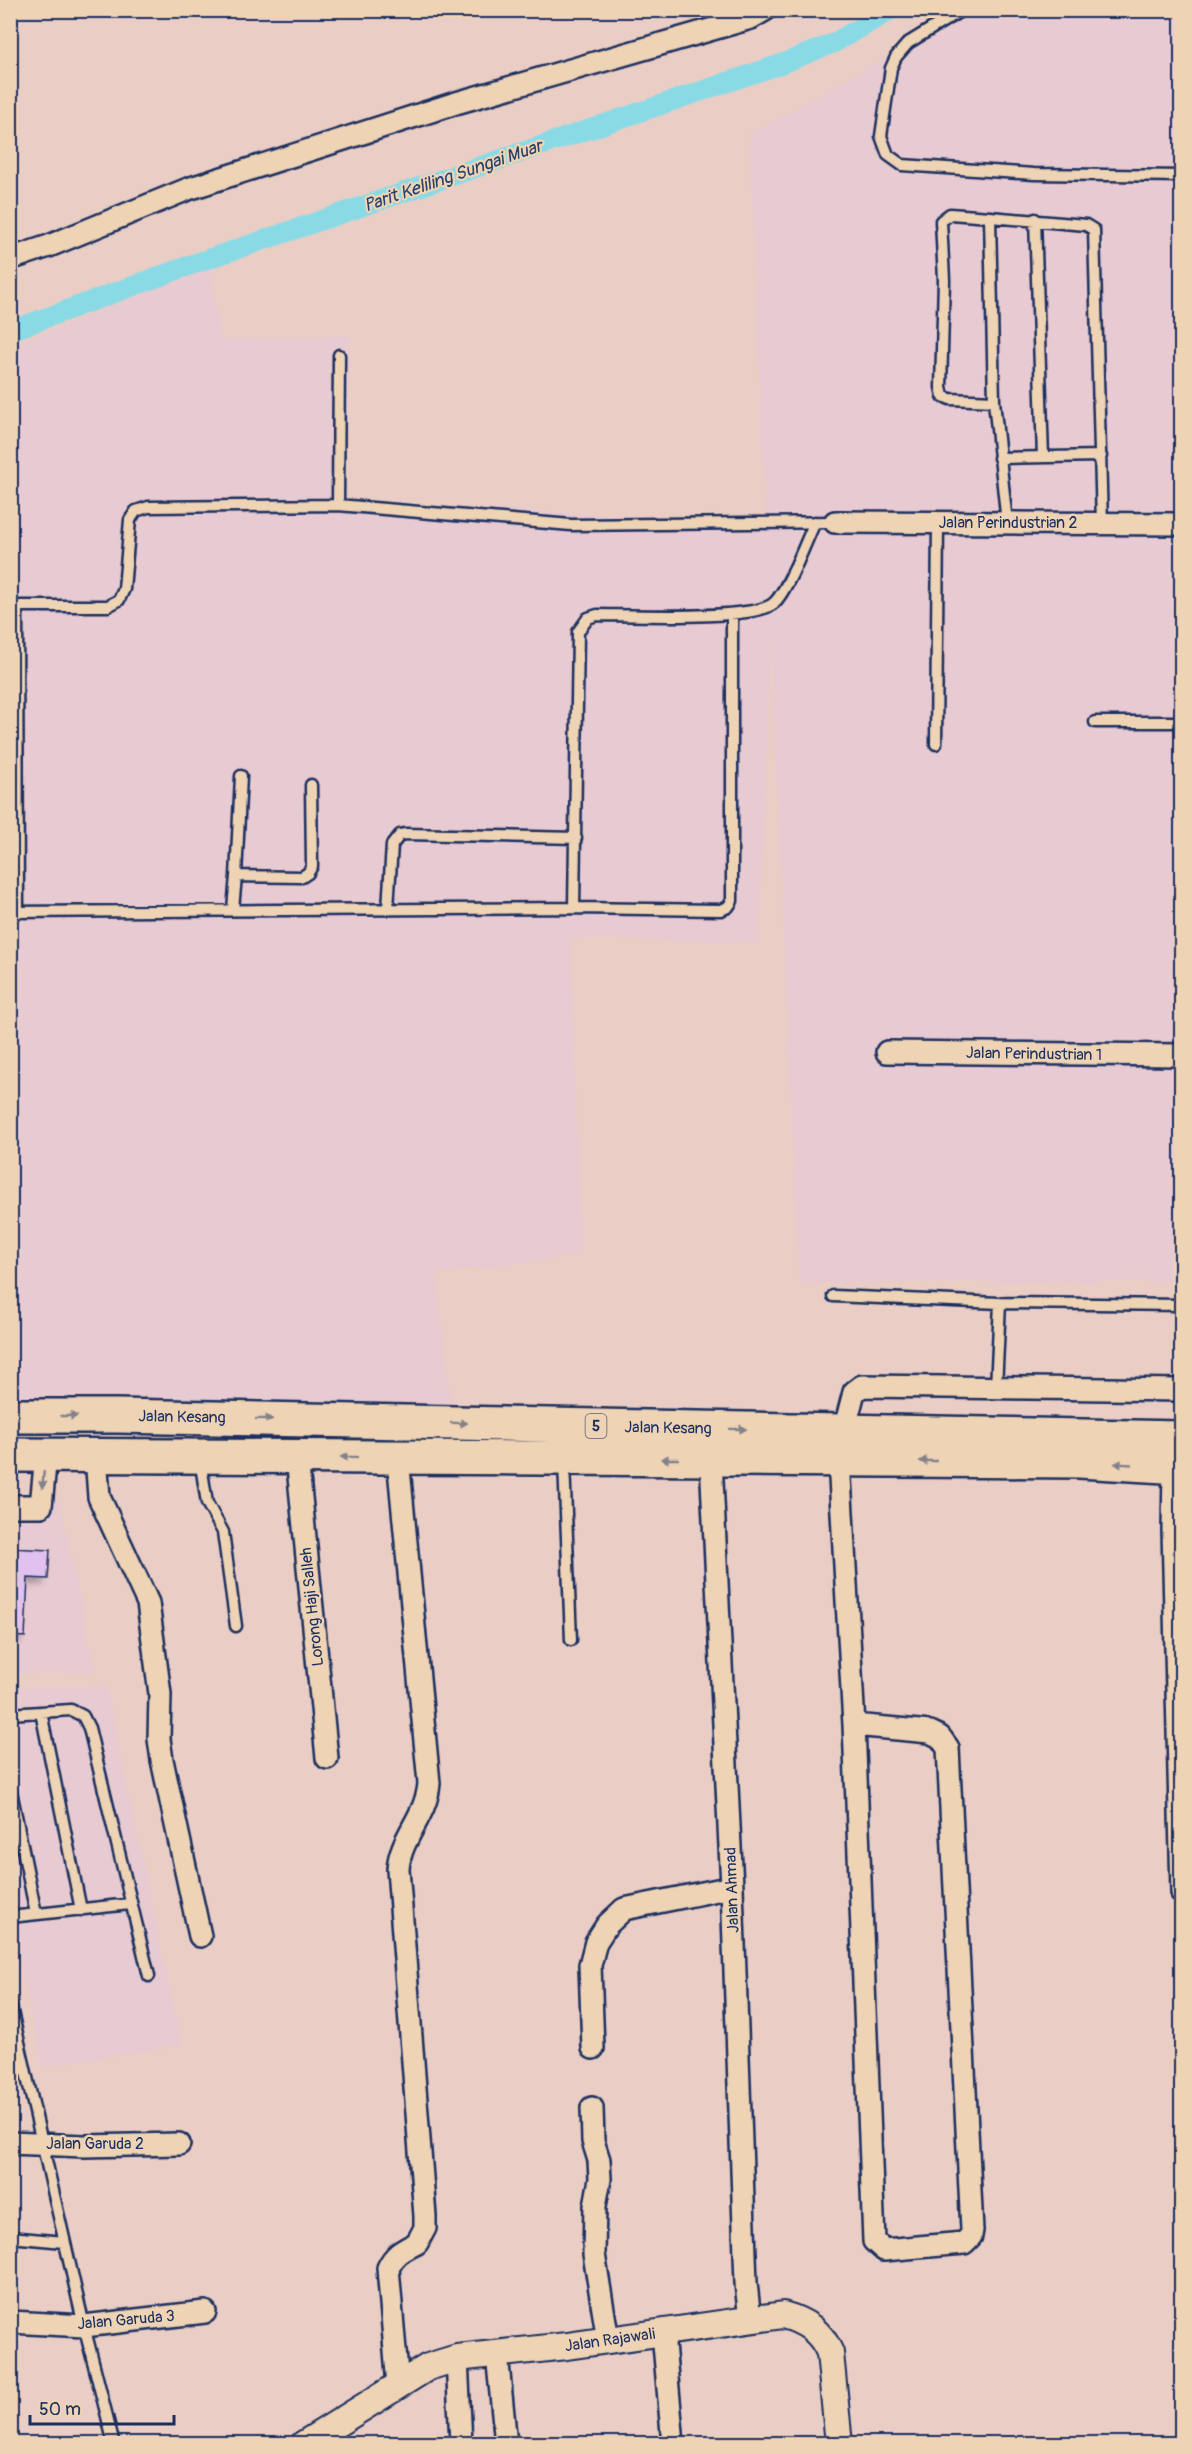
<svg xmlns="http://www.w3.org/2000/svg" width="1192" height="2454" font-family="Pangolin,sans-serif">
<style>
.built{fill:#e7cad2}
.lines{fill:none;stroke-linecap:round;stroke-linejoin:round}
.canal{stroke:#8adae6;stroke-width:20}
.building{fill:#e1c1ee;stroke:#1b2f5e;stroke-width:1.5;filter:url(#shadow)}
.service-casing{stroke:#1b2f5e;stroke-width:15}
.minor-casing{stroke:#1b2f5e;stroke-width:26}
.tertiary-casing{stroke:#1b2f5e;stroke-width:30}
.primary-casing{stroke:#1b2f5e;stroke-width:38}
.service{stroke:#eed3b5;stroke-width:10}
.minor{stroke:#eed3b5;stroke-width:21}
.tertiary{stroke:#eed3b5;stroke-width:26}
.primary{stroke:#eed3b5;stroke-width:33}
.oneway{fill:#84818a}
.labels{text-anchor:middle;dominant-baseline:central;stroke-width:4.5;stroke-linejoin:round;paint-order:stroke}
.shield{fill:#eed3b5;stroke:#5a6078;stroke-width:1.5}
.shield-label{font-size:15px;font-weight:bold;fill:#1b2f5e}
.street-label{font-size:16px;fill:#1b2f5e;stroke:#eed3b5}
.water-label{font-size:18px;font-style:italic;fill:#26406c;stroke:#eed3b5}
</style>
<defs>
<filter id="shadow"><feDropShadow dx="-5.5" dy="5.5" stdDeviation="3" flood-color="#0004"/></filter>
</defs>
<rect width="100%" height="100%" fill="#eacec6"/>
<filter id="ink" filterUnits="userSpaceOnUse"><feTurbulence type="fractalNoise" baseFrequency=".0167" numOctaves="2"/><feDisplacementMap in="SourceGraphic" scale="12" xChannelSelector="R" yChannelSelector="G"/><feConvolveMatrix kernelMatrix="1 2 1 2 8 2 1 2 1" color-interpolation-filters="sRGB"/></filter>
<g filter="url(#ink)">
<path class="built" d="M968,11h213v1270l-382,2 -29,-653 -11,313 -188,-5 9,317 -144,18 15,132 -440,-9v-1050l199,-80 11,74 129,-5 -7,168 423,19 -17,-387z
M10,1498l49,1 36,172 -84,3z
M106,1687l75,358 -138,21 -28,-126h-4v-252z"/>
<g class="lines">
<path class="canal" d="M10,331l183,-67 588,-200 53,-21 57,-33"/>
</g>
<path class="building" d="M10,1548l40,2 -2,29 -20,-1 -3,59 -15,-1z"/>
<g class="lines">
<g class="service-casing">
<path id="service" d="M962,10l-54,33 -12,14 -5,11 -10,68 7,19 14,10 132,9 148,2
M990,217l-40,-3 -9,7 3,59 -3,107 2,9 7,3 44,2
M1035,219l8,238
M999,458l102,-2
M338,505l1,-150
M1007,523l-13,-122 -4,-184 96,8 8,5 8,294
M10,606h98l11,-6 5,-11 6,-69 6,-9 12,-4 190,-2 233,20 264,-3
M17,606l1,306
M1095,722h82l5,-6
M936,744l2,-221
M236,876l5,-100
M388,908l4,-63 8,-10 6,-1 170,4
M574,908l147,2 7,-3 4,-6v-287
M233,909l3,-33 66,1 6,-4 4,-7 -1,-81
M10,912l564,-4 4,-276 10,-14 9,-3c32,0 158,6 177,-12 14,-13 32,-62 41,-81
M833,1296l167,7 182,2
M996,1388l4,-85
M200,1459l7,44 16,29 13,94
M564,1462l7,178
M41,1712l40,198
M10,1714l61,-4 12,6 6,12 60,248
M10,1786l26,128
M10,1917l120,-13
M10,2003l74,323 30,118
M10,2237l54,5"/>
</g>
<g class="minor-casing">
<path id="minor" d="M10,259l39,-13 139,-57 268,-86 295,-85 14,-8
M835,522l347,2
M887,1052l295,3
M844,1431l10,-39 8,-6 320,4
M96,1456l3,41 49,106 12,91 -1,45 3,21 38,176
M297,1457l30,301
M711,1460l21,427 14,396 4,37
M839,1460l15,265 20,516 10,9 80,-7 7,-7 1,-6 -24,-482 -8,-11 -10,-5 -76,-7
M1174,1467l-1,63 9,1
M10,1506h31l5,-51
M1173,1530l9,363
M593,2048l-3,-83 6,-23 11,-17 17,-16 108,-22
M592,2108l1,33 6,19 1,19 -5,27 -1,48 14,86
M10,2143l74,3 95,-2
M10,2322l74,4 121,-14
M663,2333l10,111
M497,2354l9,90
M457,2358l4,86
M398,2386l-10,-118c7,-15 16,-18 29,-25l8,-15v-12l-27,-347c2,-32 29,-53 31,-86l-31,-325"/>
</g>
<g class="tertiary-casing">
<path id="tertiary" d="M304,2444l124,-77 29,-9 110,-12 216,-31c22,6 38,16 47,38l9,91"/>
</g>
<g class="primary-casing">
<path id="primary" d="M10,1416h107l1065,22
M10,1455l1069,6 103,6"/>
</g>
<use href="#service" class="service"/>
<use href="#minor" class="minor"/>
<use href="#tertiary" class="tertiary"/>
<use href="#primary" class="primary"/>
</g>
<defs><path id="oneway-solid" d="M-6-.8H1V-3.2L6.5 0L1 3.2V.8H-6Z" transform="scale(1.5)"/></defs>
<g class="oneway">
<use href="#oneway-solid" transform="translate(69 1416)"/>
<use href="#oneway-solid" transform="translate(264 1419) rotate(1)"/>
<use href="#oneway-solid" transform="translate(459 1423) rotate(1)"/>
<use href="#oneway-solid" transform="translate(738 1429) rotate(1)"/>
<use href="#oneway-solid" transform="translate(349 1457) rotate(-180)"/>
<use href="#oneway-solid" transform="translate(670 1459) rotate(-180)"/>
<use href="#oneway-solid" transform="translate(928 1461) rotate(-180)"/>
<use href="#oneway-solid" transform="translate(1123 1464) rotate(-177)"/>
<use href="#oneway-solid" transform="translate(43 1480) rotate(95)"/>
</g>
</g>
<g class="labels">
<rect class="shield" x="585.5" y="1414" width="21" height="24" rx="4.5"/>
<g class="shield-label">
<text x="596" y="1426">5</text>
</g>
<g class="street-label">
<text x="1008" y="523">Jalan Perindustrian 2</text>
<text transform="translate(1034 1054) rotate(1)">Jalan Perindustrian 1</text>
<text transform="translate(182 1417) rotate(1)">Jalan Kesang</text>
<text transform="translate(668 1428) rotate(1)">Jalan Kesang</text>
<text transform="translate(312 1607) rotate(-96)">Lorong Haji Salleh</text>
<text transform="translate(732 1890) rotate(-92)">Jalan Ahmad</text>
<text x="95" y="2144">Jalan Garuda 2</text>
<text transform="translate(126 2320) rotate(-5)">Jalan Garuda 3</text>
<text transform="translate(610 2340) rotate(-8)">Jalan Rajawali</text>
</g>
<g class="water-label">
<text transform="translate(453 176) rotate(-19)">Parit Keliling Sungai Muar</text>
</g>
</g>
<rect width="1192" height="2454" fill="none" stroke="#eed3b5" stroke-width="36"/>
<rect x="18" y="18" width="1156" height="2418" fill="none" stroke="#1b2f5e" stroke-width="2" filter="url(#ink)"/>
<path d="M30 2415v9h144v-9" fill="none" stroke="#1b2f5e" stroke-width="3"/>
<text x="39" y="2415" font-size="18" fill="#1b2f5e" stroke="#eed3b5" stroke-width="4.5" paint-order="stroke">50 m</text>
</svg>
